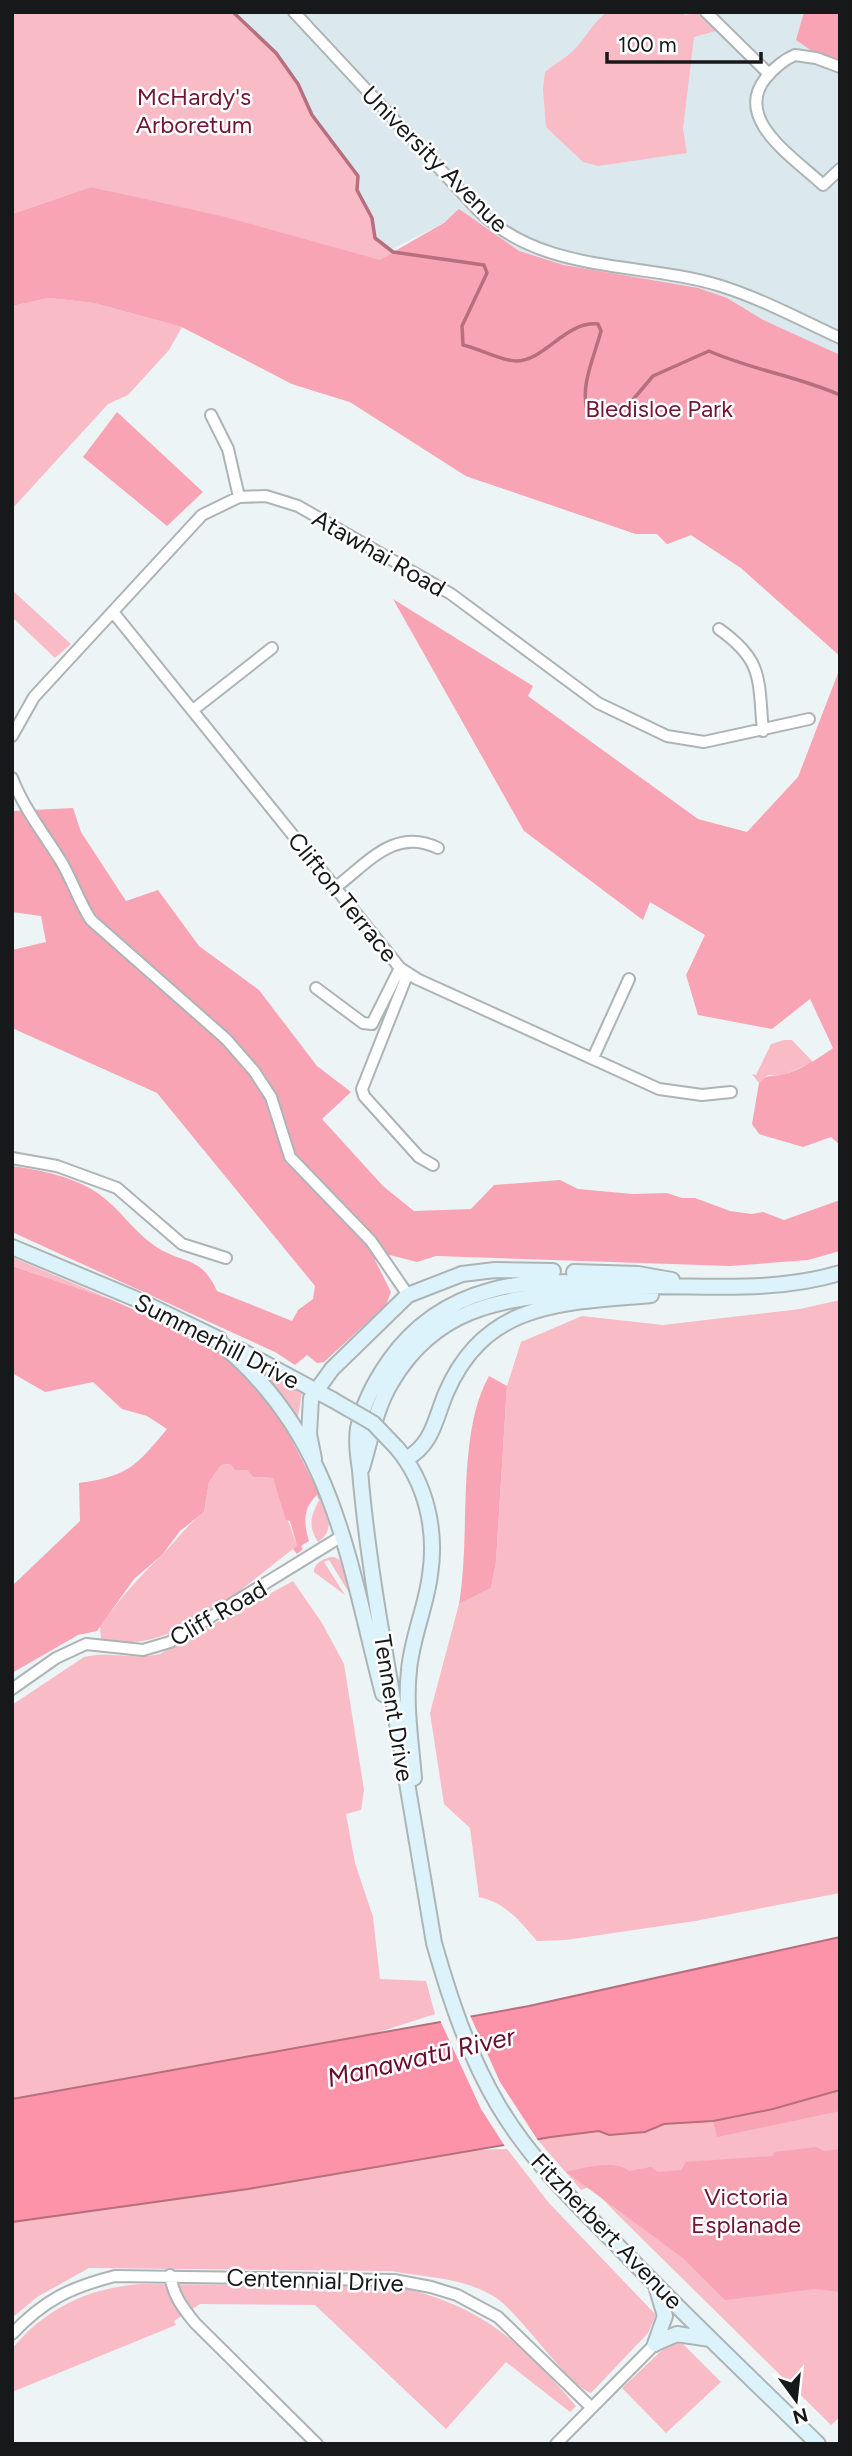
<svg xmlns="http://www.w3.org/2000/svg" width="852" height="2456" font-family="Figtree,sans-serif">
<style>
.built{fill:#dbe9ef}
.green{fill:#f9bbc5}
.forest{fill:#f9a4b4}
.water{fill:#fc93a8;stroke:#b76e7d;stroke-width:2}
.pier{fill:#edf4f6}
.lines{fill:none;stroke-linecap:round;stroke-linejoin:round}
.stream{stroke:#b76e7d;stroke-width:3.5}
.minor-casing{stroke:#adb4b6;stroke-width:14}
.secondary-casing{stroke:#adb4b6;stroke-width:18}
.minor{stroke:#fff;stroke-width:10}
.secondary{stroke:#ddf3fb;stroke-width:14}
.secondary-bridge-casing{stroke:#adb4b6;stroke-width:18;stroke-linecap:butt}
.secondary-bridge{stroke:#ddf3fb;stroke-width:14}
.labels{text-anchor:middle;dominant-baseline:central;stroke-width:5;stroke-linejoin:round;paint-order:stroke}
.park-label{font-size:24px;fill:#721634;stroke:#fff}
.street-label{font-size:24px;fill:#161819;stroke:#fff}
.water-label{font-size:26px;font-style:italic;fill:#6a0d2d;stroke:#fff}
</style>
<rect width="100%" height="100%" fill="#edf4f6"/>
<path class="built" d="M234,12h606v343l-78,-35 -35,-22 -29,-10 -135,-23 -44,-14 -60,-42 -15,14 -54,27 -15,-12 -3,-20 -15,-28 1,-14 -46,-61 -14,-31 -22,-31z"/>
<path class="green" d="M12,12h221l43,41 22,31 14,31 46,61 -1,14 15,28 3,20 18,14 51,-29 15,-14 60,42 44,14 135,23 29,10 36,22 77,35v301l-99,-88 -50,-33 -24,9 -10,-10h-21l-170,-58 -116,-74 -58,-18 -110,-57 -13,23 -41,45 -20,9 -96,105v-203l37,-8 45,5 88,24 77,-100 -168,-40 -79,27z
M607,12h73l5,3 12,-2 19,18 -22,6 -11,92 4,24 -89,13 -15,-4 -37,-35 -3,-38 2,-17c9,-8 20,-13 28,-21 13,-13 19,-28 34,-39z
M12,590l59,54 -16,14 -43,-41z
M784,1040h8l21,22 -29,13h-16l-9,8 -7,-9 4,1 15,-31z
M12,1257l98,42 -98,-33z
M840,1300v593l-145,28 -129,19 -29,1c-17,-20 -31,-38 -58,-44l-9,-69 -26,-24 -14,-91 29,-109 32,-16 5,-26 11,-176 14,-44 61,-26 81,9 137,-16z
M257,1370l45,23 -4,23 1,14z
M230,1464l5,6h12l6,7 20,1 24,68c-53,39 -125,113 -196,93l-1,-13c21,-28 37,-47 62,-71 15,-15 24,-29 42,-43l5,-30 12,-17z
M321,1497c6,16 15,33 -3,45 -11,-18 -7,-27 3,-45z
M334,1557l6,3 13,39 -24,-39 -5,2 21,33 -31,-23c0,-9 11,-15 20,-15z
M293,1581l29,42 22,41 20,126 -3,20 -15,4 9,49 18,54 7,62 46,2 9,33 -62,20 -361,65v-394l72,-48c25,-6 50,3 76,-3z
M840,2090v327l-9,8 -213,-210 -21,-22 -3,-8 -13,5 -44,-51 62,-8 10,4 36,-3 19,-8 49,-3z
M507,2149l42,54 107,112 -8,18 -57,60c-26,-10 -69,-78 -96,-96 -33,-20 -67,-19 -104,-26l-302,-3 -52,29 -25,21v-96l236,-33 222,-39z
M140,2284l255,2c86,19 125,55 181,120l-6,6 -64,-50 -60,67 -131,-124 -115,-1 -26,17 2,4 -164,67v-43c33,-41 77,-61 128,-65z
M676,2337l45,45 -55,51 -44,-45z"/>
<path class="forest" d="M804,12h36v49l-28,-10 -16,-11z
M91,187l134,30 155,43 64,-37 15,-14 60,42 44,14 135,23 29,10 36,22 77,35v301l-99,-88 -50,-33 -24,9 -10,-10h-21l-170,-58 -116,-74 -58,-18 -110,-57 -88,-24 -45,-5 -37,8v-92z
M117,412l86,80 -36,34 -84,-69z
M393,599l140,87 -5,10 170,123 49,13 51,-55 42,-109v477l-9,-8 -28,10 -44,-13 -7,-10 7,-41c9,-11 17,-5 30,-10 16,-6 30,-15 44,-25l-23,-49 -38,30 -74,-14 -12,-40 19,-40 -55,-33 -7,18 -119,-89z
M73,808l8,24 45,69 32,-11 41,56 60,44 58,76 34,26 -29,27 61,67 31,25 57,-2 23,-24 66,-5 18,9 55,5 34,-1 15,5h13l35,13 22,3 11,-2 21,8 56,-20v51l-32,9 -78,6 -294,-10 -19,6 -35,-9 -7,7 16,32 -5,13 -62,57 -7,1 -10,-8 -12,10 -20,-13 -263,-120v-66c29,4 63,11 87,28 21,15 35,38 56,52 30,20 45,8 62,45l75,30 6,-11 15,-11 2,-13 -158,-193 -145,-65v-78l34,-8 -5,-26 -29,-4v-101z
M12,1266l98,33 60,27 59,33 49,54 43,84 -2,3 -2,-5c-15,14 -13,29 -8,46l-8,5 2,3 -6,5 -4,-5 4,-3 -7,-25 -4,-1 -13,-42 -20,-1 -6,-7h-12l-5,-6 -9,1 -12,17 -5,30 -24,19 -18,24 -28,24 -37,52 -19,4 -66,38v-87l68,-65 -1,-38c50,-7 57,-17 88,-54l-20,-13 -25,-7 -29,-27 -48,10 -33,-19z
M489,1376l18,10 -11,176 -5,26 -32,16c12,-68 -3,-170 30,-228z
M840,2090v21l-123,26 -4,-16z
M817,2147l7,4 16,-2v143l-25,-3 -90,11 -42,-42 -117,-86c17,-4 49,-13 63,-1l22,-4 7,5 23,-2 5,-8 87,-6 1,-4z"/>
<path class="water" d="M840,1937v153l-67,19 -60,12 -49,3 -19,8 -36,3 -10,-4 -48,6 -303,52 -236,33v-123l517,-93z"/>
<path class="pier" d="M469,2013l31,69 39,60 -33,6 -25,-39 -42,-91z"/>
<g class="lines">
<path class="stream" d="M233,12l43,41 22,31 14,31 46,61 -1,14 15,28 3,20 18,14 91,13 3,8 -25,53 1,19c15,3 39,16 53,16 29,0 49,-40 82,-37l3,7c-7,27 -22,56 -13,83l5,2 38,-14 22,-26 56,-25c43,19 88,25 131,44"/>
<g class="minor-casing">
<path id="minor" d="M294,12l185,199c66,64 161,50 242,75 41,13 80,34 119,52
M706,12l63,62
M840,67l-24,-9 -21,-3c-12,5 -21,13 -30,24 -32,41 31,80 58,106l17,-16
M211,415l17,34 11,48
M113,612l287,356 17,11 242,110 43,6 29,-3
M719,629c45,32 39,50 44,102
M193,710l79,-62
M12,736l22,-39 168,-182 37,-18 27,-1 32,10 153,88 147,109 69,33 37,6 105,-23
M12,778c12,31 33,57 50,85 11,19 17,39 29,57l135,119 28,32 17,26 19,60 81,84 37,54
M336,887c33,-25 59,-60 102,-39
M408,973l-46,116 2,7 55,61 14,8
M316,988l47,35 9,1 28,-56
M593,1058l36,-79
M12,1158l45,8 60,22 65,56 44,14
M12,1689l44,-31 30,-14 57,6 27,-8 172,-106
M170,2275c3,20 12,32 25,48l122,121
M12,2334c32,-34 59,-47 103,-58l279,4 37,7 26,8 41,22 94,91
M556,2444l99,-100"/>
</g>
<g class="secondary-casing">
<path id="secondary" d="M12,1247l124,52 83,40
M574,1272l64,2 34,6
M617,1287c-85,-14 -175,-2 -228,74 -14,20 -26,43 -31,67 -2,15 0,28 2,42 4,50 11,99 19,148 19,108 36,216 55,325 16,56 34,111 64,162 32,54 76,97 120,141 65,68 133,132 200,198
M211,1336c122,93 136,220 172,358
M240,1350l93,50
M397,1448c29,35 40,82 33,127 -4,32 -18,62 -21,95 -4,35 2,72 5,108
M314,1459l-5,-25 2,-36 21,-29 76,-74 54,-21 33,-4 58,1
M406,1459c27,-15 29,-40 40,-66 40,-93 118,-90 205,-98
M362,1468c9,-29 13,-58 29,-85 43,-74 108,-85 186,-90 14,-1 28,-5 42,-6 74,-4 148,8 221,-14
M656,2343l21,-9 33,5
M655,2344l10,-28 -8,-27"/>
</g>
<use href="#minor" class="minor"/>
<use href="#secondary" class="secondary"/>
<g class="secondary-bridge-casing">
<path id="secondary-bridge" d="M333,1400l40,23 24,25"/>
</g>
<use href="#secondary-bridge" class="secondary-bridge"/>
</g>
<g class="labels">
<g class="park-label">
<text x="194" y="96">McHardy's<tspan x="194" dy="28">Arboretum</tspan></text>
<text x="659" y="408">Bledisloe Park</text>
<text x="746" y="2196">Victoria<tspan x="746" dy="28">Esplanade</tspan></text>
</g>
<g class="street-label">
<text transform="translate(435 159) rotate(45)">University Avenue</text>
<text transform="translate(379 553) rotate(30)">Atawhai Road</text>
<text transform="translate(343 897) rotate(51)">Clifton Terrace</text>
<text transform="translate(217 1341) rotate(27)">Summerhill Drive</text>
<text transform="translate(218 1613) rotate(-30)">Cliff Road</text>
<text transform="translate(394 1708) rotate(81)">Tennent Drive</text>
<text transform="translate(607 2231) rotate(46)">Fitzherbert Avenue</text>
<text transform="translate(315 2280) rotate(2)">Centennial Drive</text>
</g>
<g class="water-label">
<text transform="translate(421 2057) rotate(-13)">Manawatū River</text>
</g>
</g>
<rect width="852" height="2456" fill="none" stroke="#161819" stroke-width="28"/>
<g transform="translate(796 2400) rotate(165)" stroke="#ffffff" stroke-width="5" paint-order="stroke">
<path d="M0-5L12 26L0 18L-12 26Z" fill="#161819"/>
<text y="-10" font-size="19" font-weight="bold" text-anchor="middle" fill="#161819">N</text>
</g>
<path d="M607 52v10h154v-10" fill="none" stroke="#161819" stroke-width="3.5"/>
<text x="618" y="52" font-size="21" fill="#161819" stroke="#ffffff" stroke-width="5" paint-order="stroke">100 m</text>
</svg>
